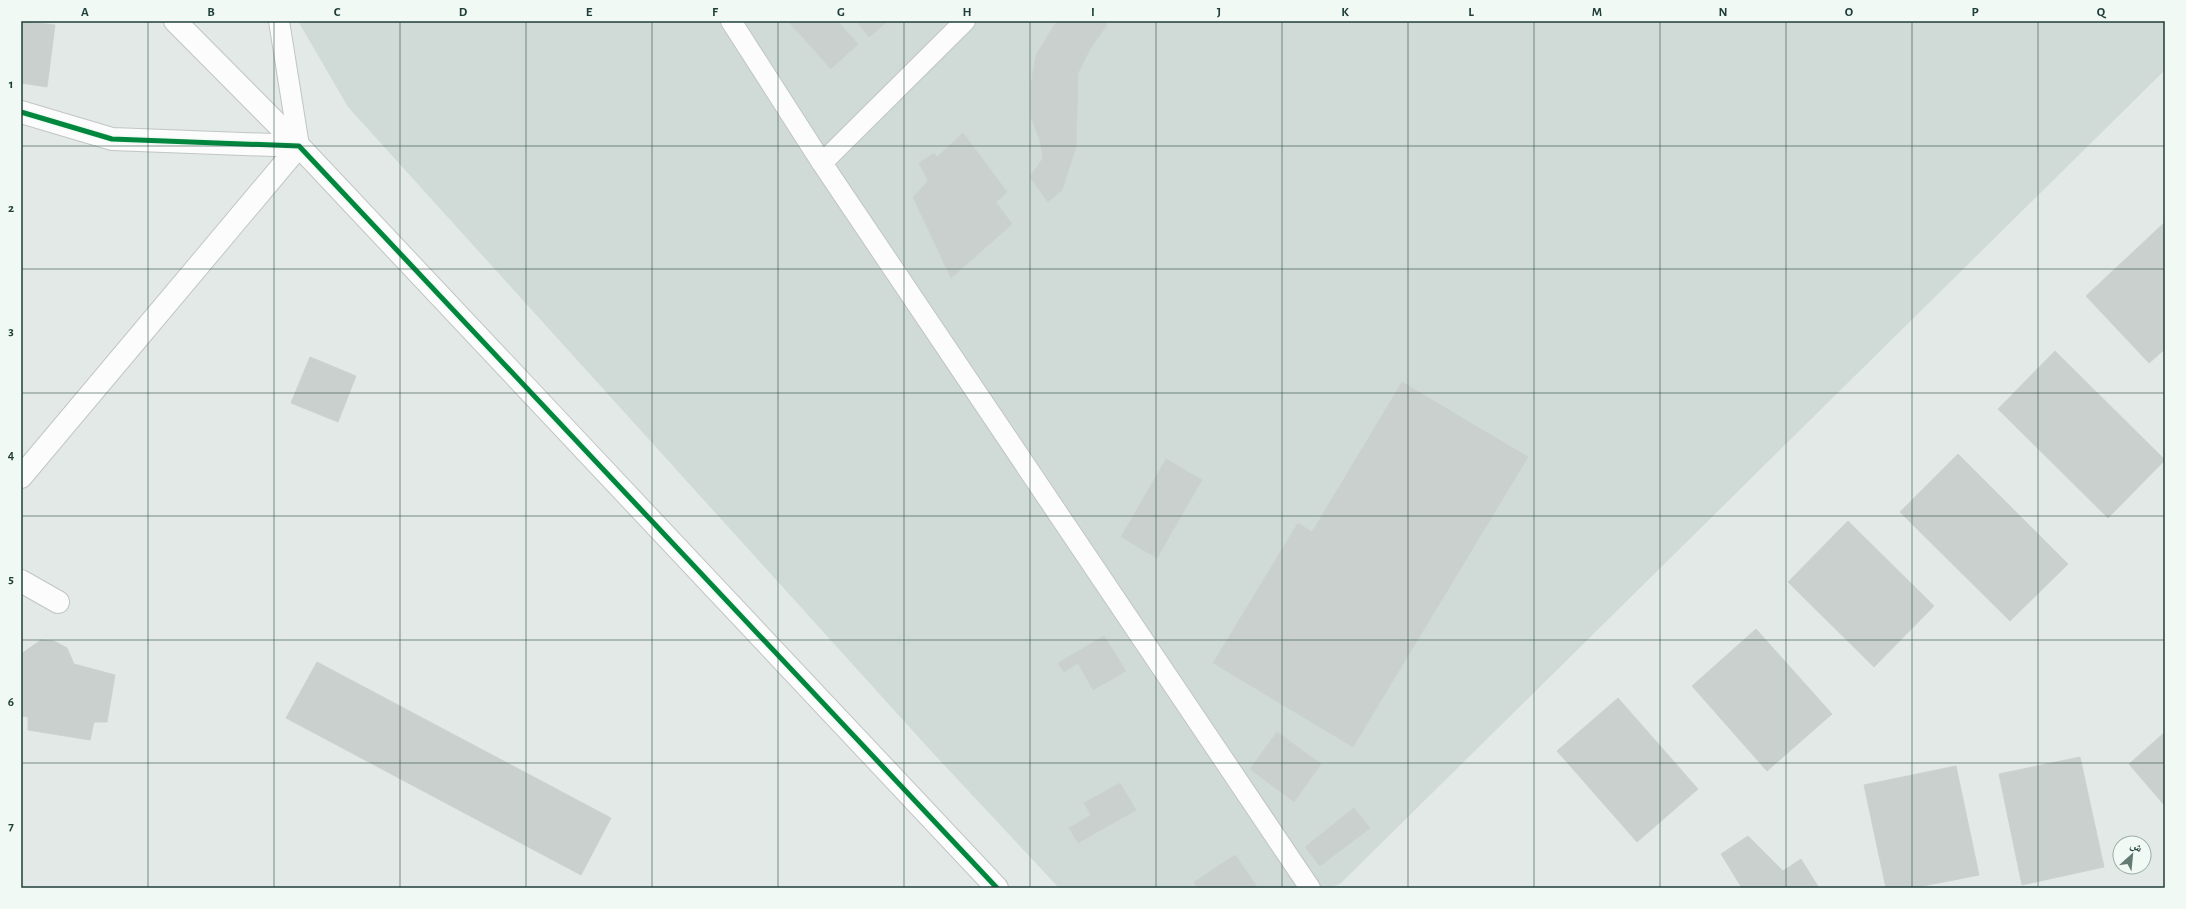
<svg xmlns="http://www.w3.org/2000/svg" width="2186" height="909" font-family="'Alegreya Sans','Noto Naskh Arabic',sans-serif">
<style>
.built{fill:#d0dbd7}
.building{fill:#cad0ce;stroke:#cbd2d0}
.lines{fill:none;stroke-linecap:round;stroke-linejoin:round}
.lane-casing{stroke:#c0c6c4;stroke-width:22}
.street-casing{stroke:#c0c6c4;stroke-width:24}
.lane{stroke:#fbfcfb;stroke-width:20}
.street{stroke:#fbfcfb;stroke-width:22}
.cycleway-casing{stroke:#f1f9f5;stroke-width:8}
.cycleway{stroke:#00873e;stroke-width:5}
.grid{fill:none;stroke:#1f3e38;stroke-width:1;stroke-opacity:0.55}
.neatline{fill:none;stroke:#1f3e38;stroke-width:1.5}
.grid-label{font-size:13px;text-anchor:middle;font-weight:bold;fill:#1f3e38}
</style>
<rect width="100%" height="100%" fill="#e3e9e7"/>
<path class="built" d="M298,21h1867v49l-825,814 -12,4h-269l-128,-137 -583,-644z"/>
<path class="building" d="M21,21l34,4 -8,62 -26,-4z
M788,21h49l21,23 -27,25z
M856,21h32l-19,16z
M1057,21h47l3,4 -17,24 -12,24 -2,74 -14,43 -14,12 -18,-25 13,-19 -3,-17 -9,-24v-32l5,-30z
M963,133l44,59 -11,10 16,22 -61,54 -38,-81 15,-16 -9,-18 15,-10 3,4z
M2165,222v127l-16,14 -63,-67z
M2055,351l110,109 -57,58 -110,-109z
M310,357l46,19 -18,46 -47,-19z
M1402,382l126,75 -175,290 -140,-84 85,-140 14,9z
M1958,454l110,110 -58,57 -110,-109z
M1166,459l36,21 -45,78 -36,-21z
M1848,521l86,85 -60,61 -86,-85z
M1756,629l76,85 -65,57 -75,-85z
M1104,636l22,35 -33,19 -15,-27 -14,9 -6,-9z
M41,640l13,1 13,7 7,16 41,11 -8,47h-13l-4,18 -62,-10v-13l-7,-1v-62z
M317,662l294,156 -30,57 -295,-157z
M1618,698l80,91 -61,53 -80,-91z
M1277,732l44,32 -27,38 -44,-33z
M2165,732v74l-36,-42z
M2080,757l24,110 -82,18 -23,-111z
M1956,766l23,109 -66,13h-27l-22,-103z
M1120,783l16,27 -58,33 -9,-15 22,-13 -7,-12z
M1354,808l16,20 -50,38 -15,-19z
M1748,836l35,35 18,-12 18,29h-77l-21,-34z
M1235,855l23,33h-60l-4,-6z"/>
<g class="lines">
<g class="lane-casing">
<path id="lane" d="M279,21l20,125
M731,21l91,142 488,725
M822,163l143,-142"/>
</g>
<g class="street-casing">
<path id="street" d="M21,112l91,27 187,7 698,742
M21,477l278,-331 -124,-125
M21,581l37,21"/>
</g>
<use href="#lane" class="lane"/>
<use href="#street" class="street"/>
<g class="cycleway-casing">
<path id="cycleway" d="M21,112l91,27 187,7 698,742"/>
</g>
<use href="#cycleway" class="cycleway"/>
</g>
<path class="grid" d="M148,21v867M274,21v867M400,21v867M526,21v867M652,21v867M778,21v867M904,21v867M1030,21v867M1156,21v867M1282,21v867M1408,21v867M1534,21v867M1660,21v867M1786,21v867M1912,21v867M2038,21v867M21,146h2144M21,269h2144M21,393h2144M21,516h2144M21,640h2144M21,763h2144"/>
<rect width="2186" height="909" fill="none" stroke="#f1f9f5" stroke-width="44"/>
<g transform="translate(2132 855) rotate(27)"><circle r="19" fill="#f1f9f5" stroke="#9daea9"/>
<path d="M0-3L7 15L0 10L-7 15Z" fill="#647a75"/>
<text y="-6" font-size="11" font-weight="bold" text-anchor="middle" fill="#1f3e38">ش</text>
</g>
<rect x="22" y="22" width="2142" height="865" class="neatline"/>
<g class="grid-label">
<text x="85" y="16">A</text>
<text x="211" y="16">B</text>
<text x="337" y="16">C</text>
<text x="463" y="16">D</text>
<text x="589" y="16">E</text>
<text x="715" y="16">F</text>
<text x="841" y="16">G</text>
<text x="967" y="16">H</text>
<text x="1093" y="16">I</text>
<text x="1219" y="16">J</text>
<text x="1345" y="16">K</text>
<text x="1471" y="16">L</text>
<text x="1597" y="16">M</text>
<text x="1723" y="16">N</text>
<text x="1849" y="16">O</text>
<text x="1975" y="16">P</text>
<text x="2101" y="16">Q</text>
<text x="11" y="88">1</text>
<text x="11" y="212">2</text>
<text x="11" y="335">3</text>
<text x="11" y="459">4</text>
<text x="11" y="583">5</text>
<text x="11" y="706">6</text>
<text x="11" y="830">7</text>
</g>
</svg>
